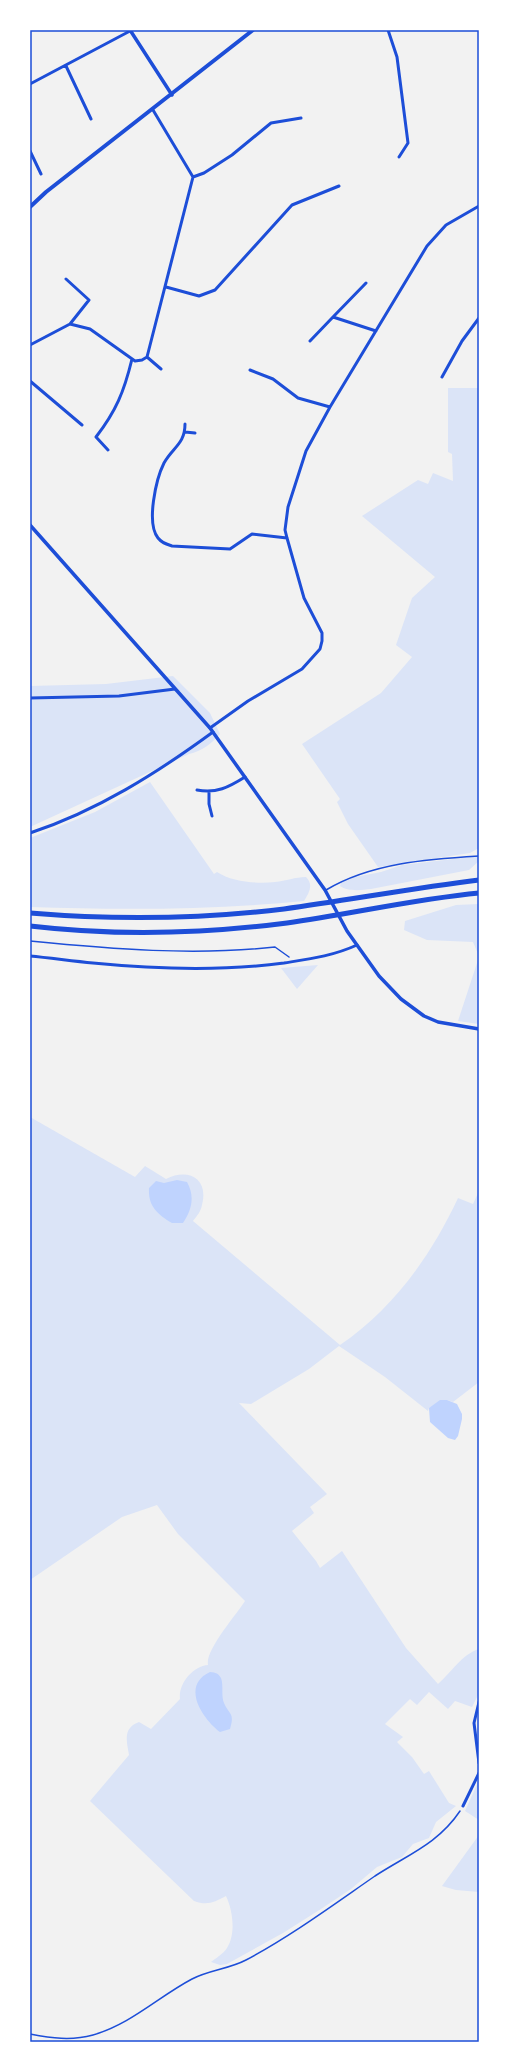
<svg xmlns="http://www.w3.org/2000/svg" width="509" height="2072" font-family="'PT Sans Narrow',sans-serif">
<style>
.green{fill:#dbe4f7}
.water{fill:#bfd3fe}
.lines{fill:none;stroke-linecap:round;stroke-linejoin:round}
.path{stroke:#1d4ed8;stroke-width:1.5}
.service{stroke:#1d4ed8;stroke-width:1.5}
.minor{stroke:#1d4ed8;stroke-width:3}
.tertiary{stroke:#1d4ed8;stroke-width:3.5}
.secondary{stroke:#1d4ed8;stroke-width:4}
.trunk{stroke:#1d4ed8;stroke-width:5}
.neatline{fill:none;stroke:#1d4ed8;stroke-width:1.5}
</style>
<rect width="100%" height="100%" fill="#f2f2f2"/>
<path class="green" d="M448,388h31v460l-9,5 -92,14 -30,-43 -11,-22 3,-3 -38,-55 79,-51 31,-36 -16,-12 16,-47 23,-21 -73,-61 56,-36 10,4 5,-11 20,8 -1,-27 -4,-2z
M173,676l37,37 10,21c-9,10 -18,17 -31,20l-159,73v-141l76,-2z
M150,782l64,92 3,-2c15,10 40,12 58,10 11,-1 20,-5 31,-5 8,8 3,16 -2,24 -92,9 -182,9 -274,6v-69l65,-26z
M479,856v5l-10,9 -98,19c-9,1 -23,3 -31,-3l1,-3 14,-6 26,-5 21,-7z
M479,904v52l-6,-14 -46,-2 -23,-10 1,-9 51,-16z
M479,957v67l-21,-3z
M318,965l-21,24 -16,-21z
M30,1117l105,60 10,-11 21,13c22,-11 43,-1 36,26 -1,6 -5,11 -9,16l147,124c53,-36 91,-89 118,-147l15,6 6,-13v191l-26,20 -6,-2 -18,8 -1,3 -43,-34 -46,-31 -30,23 -58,35 -12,-1 88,91 -17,13 4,6 -22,18 24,30 4,7 22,-17 64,97 32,36c13,-11 24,-30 41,-35v44l-7,14 -17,-6 -7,8 -19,-17 -12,13 -7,-6 -25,25 18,13 -6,5 15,15 12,17 5,-3 20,32 7,3 -20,16 -7,16 -16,6 -11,13 -25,10 -26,22 -30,20 -38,24 -56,31 -7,1 -9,-3c5,-4 12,-8 16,-14 9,-14 6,-37 -1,-52 -11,6 -19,10 -32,5l-104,-100 39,-46c-2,-13 -7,-27 10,-33l12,7 29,-30c-2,-15 13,-33 28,-34 -3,-15 29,-51 37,-64l-67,-67 -21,-29 -35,12 -92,63z
M479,1780v40l-14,-9z
M479,1835v57l-23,-2 -14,-4z"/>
<path class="water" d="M177,1180l10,2c8,14 5,28 -4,41h-11c-15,-9 -24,-17 -23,-35l7,-7 8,2z
M440,1400h7l10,4 5,10v5l-4,17 -3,4 -7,-2 -18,-16 -1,-14z
M210,1672c19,1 9,20 14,31 5,12 11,9 6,26l-10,3c-17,-13 -40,-46 -10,-60z"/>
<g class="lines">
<path class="path" d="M30,941c81,8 164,15 245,6l14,10
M30,2034c21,4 41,7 63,1 38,-11 65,-38 99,-56 17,-9 37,-10 54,-19 45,-24 87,-55 129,-84 32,-21 63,-32 85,-65"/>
<path class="service" d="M326,890c45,-27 102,-31 153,-34"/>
<path class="minor" d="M388,30l9,27 11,86 -9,14
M66,66l25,53
M30,84l100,-53
M153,110l40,67
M30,151l11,23
M193,177l11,-4 28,-18 39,-32 30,-5
M66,279l23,21 -19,24
M366,283l-33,34 43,14
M166,287l33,9 16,-6 77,-85 47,-19
M310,341l23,-24
M30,345l40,-21 20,5 45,32 7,-1 5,-3
M147,357l46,-180
M147,357l14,12
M250,370l23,9 25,19 32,9
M442,377l20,-36 17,-23
M30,381l52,44
M185,424c0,20 -12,23 -21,39 -8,16 -18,60 -6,75 4,5 8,6 14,8l58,3 22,-15 35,4
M185,432l10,1
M108,450l-12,-13c20,-26 28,-45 36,-78
M30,698l89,-2 56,-7
M210,728l38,-27 54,-32 18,-20 2,-8v-8l-18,-35 -17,-60 -2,-8 3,-23 18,-56 24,-44 97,-161 19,-21 33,-19
M197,790c19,4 32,-3 48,-13
M209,793v11l3,12
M30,833c67,-22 127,-60 183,-101
M30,956c21,2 42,5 63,7 61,6 131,8 191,0 25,-4 49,-7 73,-18
M479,1702l-5,21 5,40
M463,1806l16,-33"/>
<path class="tertiary" d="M130,30l42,65
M30,525l180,203 115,162 22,41 32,45 22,23 23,17 14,6 41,7"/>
<path class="secondary" d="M30,207l16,-15 207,-162"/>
<path class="trunk" d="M30,913c84,7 171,6 254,-4 65,-9 130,-21 195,-29
M30,926c85,10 172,8 257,-3 64,-9 128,-24 192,-30"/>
</g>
<rect width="509" height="2072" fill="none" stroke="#ffffff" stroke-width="62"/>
<rect x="31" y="31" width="447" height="2010" class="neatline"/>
</svg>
